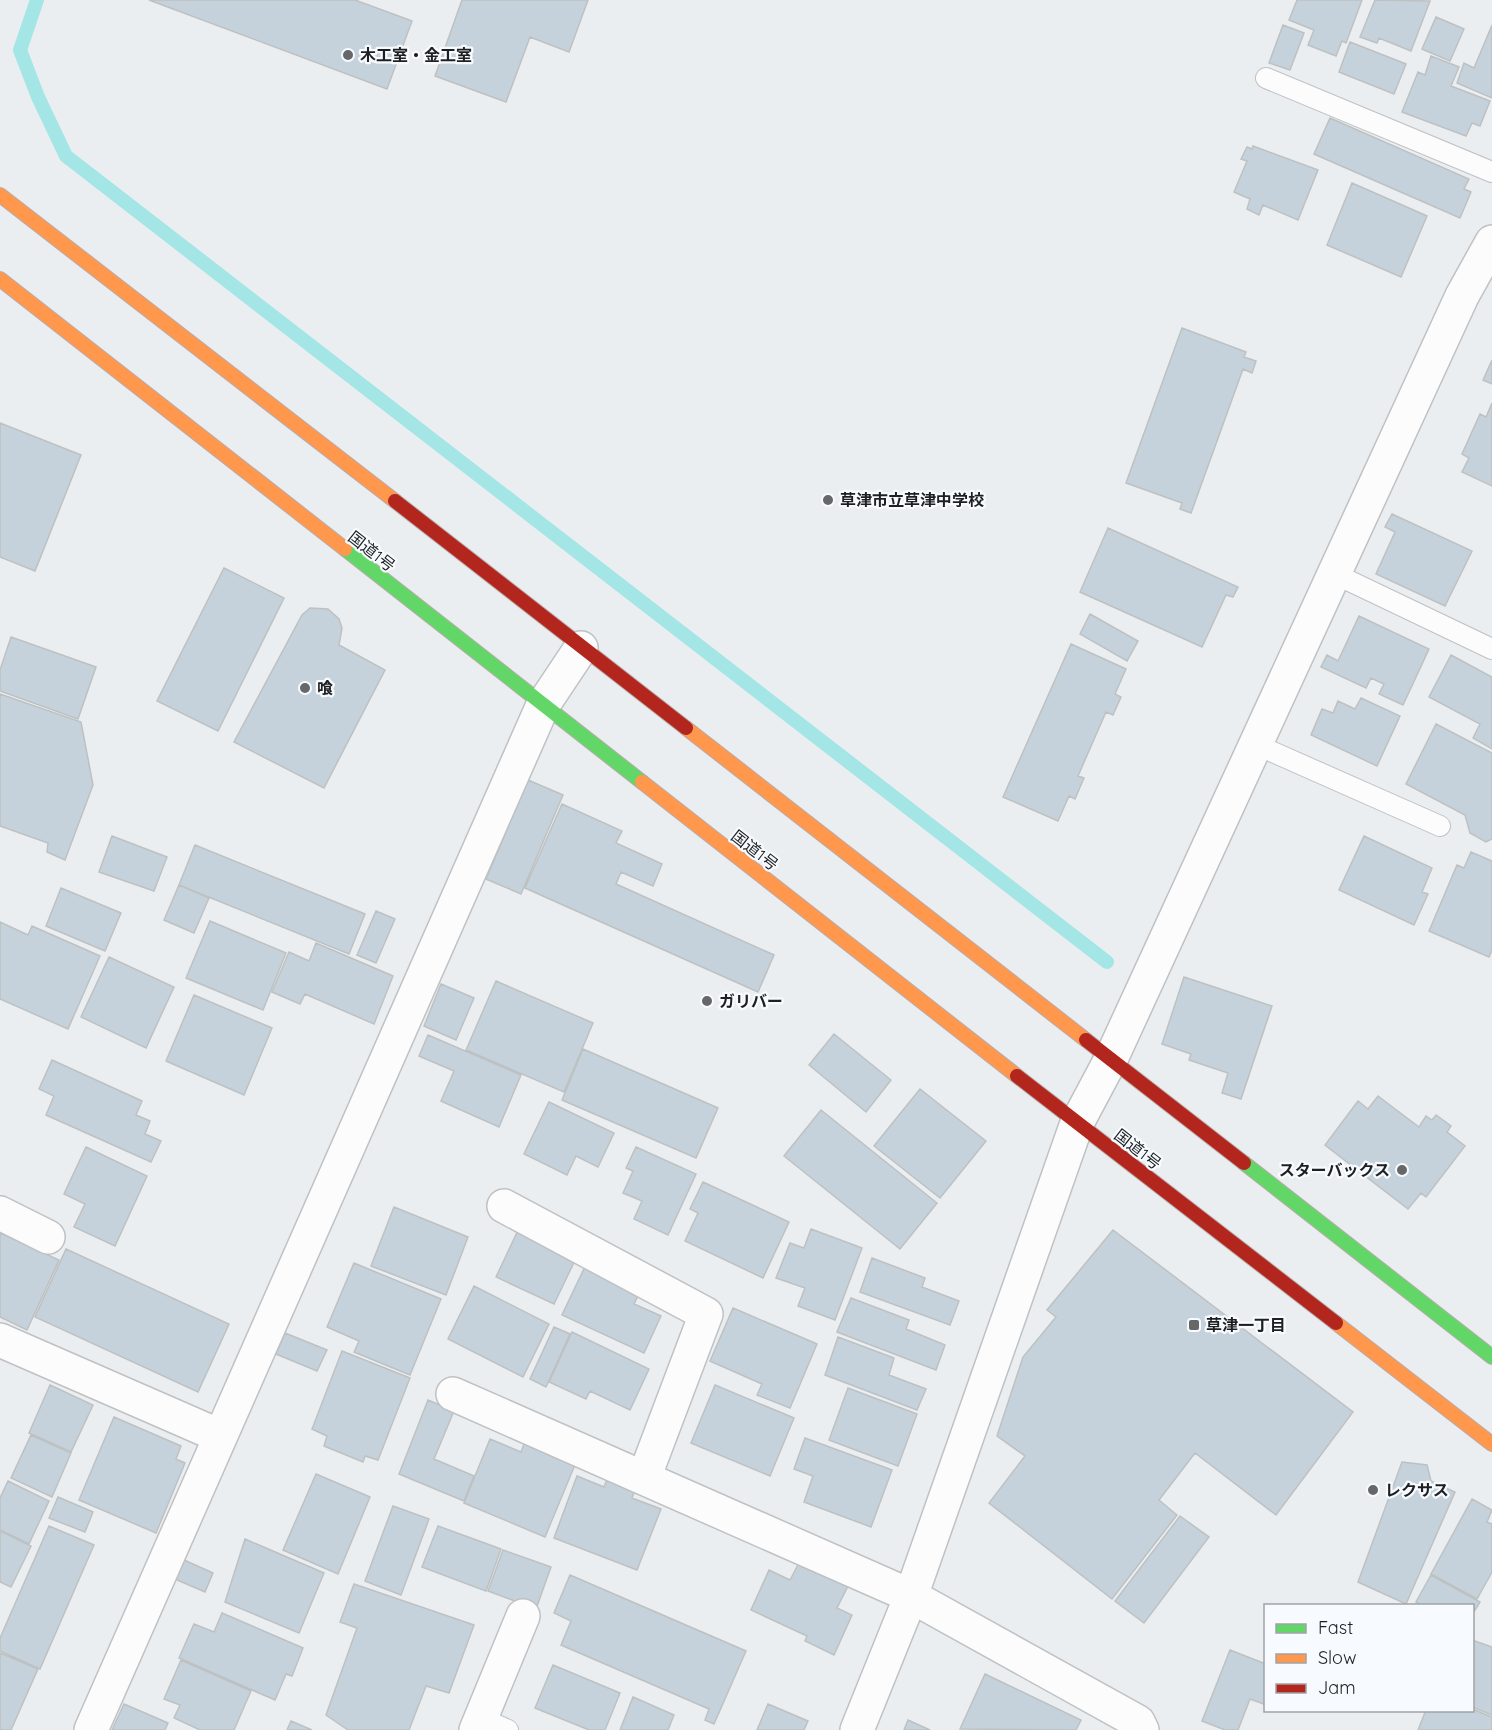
<svg xmlns="http://www.w3.org/2000/svg" width="1492" height="1730" font-family="Quicksand,'Noto Sans JP',sans-serif">
<style>
.lines{fill:none;stroke-linecap:round;stroke-linejoin:round}
.stream{stroke:#a4e5e6;stroke-width:14}
.building{fill:#c5d2db;stroke:#bec1c2;stroke-width:1.5}
.lane-casing{stroke:#bfc1c3;stroke-width:22}
.street-casing{stroke:#bfc1c3;stroke-width:36}
.fast-casing{stroke:#b8acad;stroke-width:16}
.slow-casing{stroke:#b8acad;stroke-width:16}
.jam-casing{stroke:#b8acad;stroke-width:16}
.lane{stroke:#fcfcfd;stroke-width:20}
.street{stroke:#fcfcfd;stroke-width:33}
.fast{stroke:#63d668;stroke-width:14}
.slow{stroke:#ff974d;stroke-width:14}
.jam{stroke:#b3261e;stroke-width:14}
.poi-dot{fill:#656769;stroke:#f7fbff;stroke-width:2}
.labels{text-anchor:middle;dominant-baseline:central;stroke-width:4.5;stroke-linejoin:round;paint-order:stroke}
.poi-label{font-size:16px;font-weight:bold;fill:#1d1f20;stroke:#f7fbff;text-anchor:start}
.street-label{font-size:16px;fill:#1d1f20;stroke:#f7fbff}
</style>
<rect width="100%" height="100%" fill="#ebeef0"/>
<g class="lines">
<path class="stream" d="M37,0l-17,50 18,47 28,59 1041,806"/>
</g>
<path class="building" d="M149,0h206l57,21 -25,68z
M462,0h126l-19,52 -39,-15 -24,65 -71,-26z
M1297,0h65l-16,43 -4,-2 -6,15 -28,-11 6,-15 -25,-10z
M1375,0l55,1 -19,50 -32,-13 -2,5 -17,-6z
M1436,17l28,12 -14,32 -28,-12z
M1283,25l21,8 -14,37 -21,-7z
M1492,25v73l-35,-15 7,-20 10,5z
M1350,42l56,22 -12,30 -55,-22z
M1431,56l28,11 -8,19 39,15 -10,25 -8,-3 -6,13 -64,-24 16,-40 7,3z
M1330,118l139,61 -5,10 7,3 -11,26 -146,-64z
M1253,146l65,24 -20,50 -35,-15 -4,10 -12,-6 3,-10 -16,-7 13,-31 -6,-2 6,-12 5,2z
M1352,183l75,33 -26,61 -74,-32z
M1182,328l64,24 -2,5 12,4 -4,12 -9,-4 -52,144 -11,-4 2,-6 -56,-20z
M1492,360v24l-9,-4z
M1492,403v83l-30,-14 7,-14 -7,-4 18,-40 6,3z
M0,423l81,32 -46,116 -35,-14z
M1392,514l80,37 -27,55 -69,-32 19,-42 -10,-5z
M1108,528l130,59 -5,10 -7,-2 -24,52 -122,-55z
M224,568l60,30 -66,133 -61,-30z
M310,608l18,1 11,10 3,9 -3,17 46,25 -61,118 -90,-46 68,-127z
M1090,614l48,27 -11,20 -47,-27z
M1359,616l70,33 -26,56 -24,-11 5,-10 -13,-6 -5,10 -45,-21 6,-12 11,6z
M11,637l85,30 -18,52 -78,-28v-21z
M1071,644l55,25 -11,25 6,3 -8,18 -7,-3 -28,64 6,2 -9,21 -6,-3 -11,25 -55,-24z
M1451,655l41,22v72l-19,-11 7,-14 -51,-27z
M0,694l81,28 12,63 -28,75 -18,-8 1,-9 -48,-17z
M1361,698l39,18 -23,50 -66,-31 11,-26 11,4 5,-12 17,8z
M1436,724l56,29v86l-6,3 -16,-9 -5,-18 -59,-31z
M528,780l35,15 -42,99 -35,-15z
M562,804l60,27 -6,12 46,21 -9,22 -32,-14 -5,12 158,71 -16,37 -233,-104z
M112,836l55,21 -13,34 -55,-19z
M1364,836l68,32 -10,24 6,2 -14,31 -75,-35z
M195,845l170,69 -16,40 -170,-69z
M1471,852l21,9v89l-3,7 -60,-26 28,-66 7,3z
M179,885l30,13 -15,35 -30,-13z
M61,888l60,25 -16,38 -59,-25z
M376,911l19,8 -19,44 -19,-8z
M210,921l76,32 -23,57 -77,-32z
M0,922l28,13 4,-9 68,30 -32,73 -68,-30z
M316,943l77,33 -19,48 -69,-30 -5,10 -28,-12 17,-40 20,9z
M109,957l65,30 -28,61 -65,-31z
M1184,977l88,29 -31,93 -19,-6 6,-20 -39,-13 2,-6 -29,-10z
M496,981l97,42 -29,69 -98,-42z
M441,984l33,14 -18,42 -32,-14z
M194,995l78,33 -28,67 -78,-34z
M834,1034l57,46 -25,32 -57,-47z
M428,1035l93,40 -22,52 -58,-26 13,-30 -35,-15z
M583,1049l135,59 -22,50 -134,-58z
M52,1060l90,41 -6,14 14,6 -5,13 16,7 -10,21 -105,-47 8,-19 -15,-7z
M920,1089l66,52 -46,57 -66,-52z
M1378,1096l41,31 7,-11 6,4 4,-5 15,11 -4,6 18,14 -39,51 -5,-4 -13,16 -83,-64 33,-44 10,8z
M549,1102l65,31 -16,34 -22,-11 -9,19 -43,-21z
M821,1110l116,93 -37,46 -116,-93z
M86,1147l61,29 -32,70 -41,-19 11,-23 -21,-10z
M636,1147l60,27 -28,61 -34,-16 8,-18 -19,-8 10,-22 -7,-3z
M703,1182l86,40 -26,56 -78,-37 13,-28 -8,-4z
M394,1207l74,30 -22,58 -75,-29z
M521,1224l58,28 -25,52 -58,-27z
M811,1229l51,19 -27,72 -37,-14 7,-18 -29,-10 14,-35 14,5z
M1113,1230l240,182 -77,103 -81,-62 -36,47 18,15 -65,84 -123,-96 36,-47 -28,-20 26,-79 33,-40 -9,-7z
M0,1233l59,27 -32,70 -27,-13z
M66,1249l163,75 -31,68 -163,-75z
M590,1256l55,26 -11,22 27,12 -17,37 -82,-38z
M872,1258l53,20 -3,9 37,14 -9,24 -90,-33z
M354,1263l87,36 -31,76 -56,-23 5,-11 -32,-14z
M474,1286l75,38 -26,53 -75,-38z
M851,1298l58,22 -3,9 39,16 -9,25 -99,-38z
M733,1308l84,36 -27,64 -33,-13 5,-11 -52,-23z
M554,1327l16,7 -24,53 -16,-8z
M572,1332l77,37 -19,41 -40,-19 -4,8 -37,-17z
M285,1333l42,17 -10,21 -41,-17z
M838,1337l56,21 -5,17 37,14 -9,21 -92,-35z
M342,1351l68,27 -32,82 -13,-4 -2,6 -39,-16 3,-10 -15,-7z
M50,1385l43,20 -22,47 -42,-19z
M715,1385l79,33 -24,58 -79,-33z
M848,1388l69,26 -19,52 -69,-26z
M428,1400l26,11 -20,48 40,17 -10,25 -65,-27z
M114,1417l67,29 -5,13 9,4 -29,70 -77,-33z
M31,1435l40,18 -19,44 -41,-19z
M805,1438l87,32 -21,57 -67,-25 9,-26 -19,-7z
M490,1439l31,13 5,-13 51,21 -32,77 -81,-34z
M1402,1462l25,3 4,16 24,11 -49,112 -48,-22z
M316,1474l54,23 -32,77 -55,-24z
M577,1476l27,11 4,-10 28,10 -4,11 29,11 -24,61 -83,-32z
M8,1481l41,20 -20,43 -29,-14v-32z
M58,1497l35,15 -8,20 -36,-14z
M1472,1499l20,11 -5,12 5,2v48l-15,27 -46,-25z
M393,1506l36,13 -28,76 -36,-14z
M1180,1516l29,21 -65,86 -29,-22z
M49,1526l45,19 -54,124 -40,-18v-13z
M438,1526l63,23 -15,42 -64,-24z
M0,1531l31,15 -20,41 -11,-5z
M245,1539l79,34 -25,60 -74,-31z
M503,1550l48,17 -15,42 -48,-18z
M184,1560l29,13 -8,19 -30,-13z
M799,1563l49,23 -11,22 15,7 -18,40 -29,-14 2,-5 -56,-26 18,-40 21,10z
M570,1575l176,76 -32,73 -9,-4 4,-11 -148,-64 10,-24 -17,-8z
M1431,1575l49,27 -8,13v-9h-49l-7,-4z
M354,1584l120,41 -25,68 -23,-7 -17,44h-61l-22,-15 31,-87 -17,-6z
M222,1613l81,35 -11,28 -6,-2 -11,26 -96,-42 15,-34 20,8z
M1472,1640l20,7v68l-20,-8z
M1230,1650l36,14v41l-16,-6 -12,31h-13l-23,-9z
M0,1653l38,16 -27,61h-11z
M181,1660l70,31 -17,39h-34l-26,-12 6,-13 -16,-6z
M553,1665l67,28 -15,37h-16l-54,-22z
M985,1674l96,46 -5,10 -116,-1z
M633,1697l41,18 -6,15h-48z
M124,1704l44,19 -3,7h-53z
M768,1704l40,17 -4,9h-47z
M1472,1709l20,8v13h-74l8,-20z
M908,1720l22,10h-26z
M291,1721l21,9h-25z"/>
<g class="lines">
<g class="lane-casing">
<path id="lane" d="M1266,78l226,94
M1335,574l157,75
M1257,745l183,81
M481,1718l27,12"/>
</g>
<g class="street-casing">
<path id="street" d="M504,1206l202,108 -62,164
M0,1213l48,24
M0,1340l220,96
M453,1394l458,202 227,126 4,8
M91,1730l452,-1025 38,-57
M476,1730l47,-114
M857,1730l54,-134 166,-473 33,-62 352,-765 30,-54"/>
</g>
<g class="fast-casing">
<path id="fast" d="M345,549l297,233
M1244,1163l248,194"/>
</g>
<g class="slow-casing">
<path id="slow" d="M0,195l395,306
M0,279l345,270
M686,728l400,312
M642,782l375,294
M1336,1323l156,121"/>
</g>
<g class="jam-casing">
<path id="jam" d="M395,501l291,227
M1086,1040l158,123
M1017,1076l319,247"/>
</g>
<use href="#lane" class="lane"/>
<use href="#street" class="street"/>
<use href="#fast" class="fast"/>
<use href="#slow" class="slow"/>
<use href="#jam" class="jam"/>
</g>
<g class="poi-dot">
<circle cx="348" cy="55" r="6"/>
<circle cx="828" cy="500" r="6"/>
<circle cx="305" cy="688" r="6"/>
<circle cx="707" cy="1001" r="6"/>
<circle cx="1402" cy="1170" r="6"/>
<rect x="1188" y="1319" width="12" height="12" rx="3"/>
<circle cx="1373" cy="1490" r="6"/>
</g>
<g class="labels">
<g class="poi-label">
<text x="360" y="55">木工室・金工室</text>
<text x="840" y="500">草津市立草津中学校</text>
<text x="317" y="688">喰</text>
<text x="719" y="1001">ガリバー</text>
<text x="1390" y="1170" text-anchor="end">スターバックス</text>
<text x="1206" y="1325">草津一丁目</text>
<text x="1385" y="1490">レクサス</text>
</g>
<g class="street-label">
<text transform="translate(372 551) rotate(38)">国道1号</text>
<text transform="translate(755 850) rotate(38)">国道1号</text>
<text transform="translate(1138 1149) rotate(38)">国道1号</text>
</g>
</g>
<rect x="1264" y="1604" width="210" height="108" fill="#f7fbff" stroke="#a0a3a6" stroke-width="1.5"/>
<rect x="1276" y="1624" width="30" height="9" fill="#63d668" stroke="#a0a3a6" stroke-width="1.5"/>
<text x="1318" y="1634" font-size="18" fill="#1d1f20">Fast</text>
<rect x="1276" y="1654" width="30" height="9" fill="#ff974d" stroke="#a0a3a6" stroke-width="1.5"/>
<text x="1318" y="1664" font-size="18" fill="#1d1f20">Slow</text>
<rect x="1276" y="1684" width="30" height="9" fill="#b3261e" stroke="#a0a3a6" stroke-width="1.5"/>
<text x="1318" y="1694" font-size="18" fill="#1d1f20">Jam</text>
</svg>
